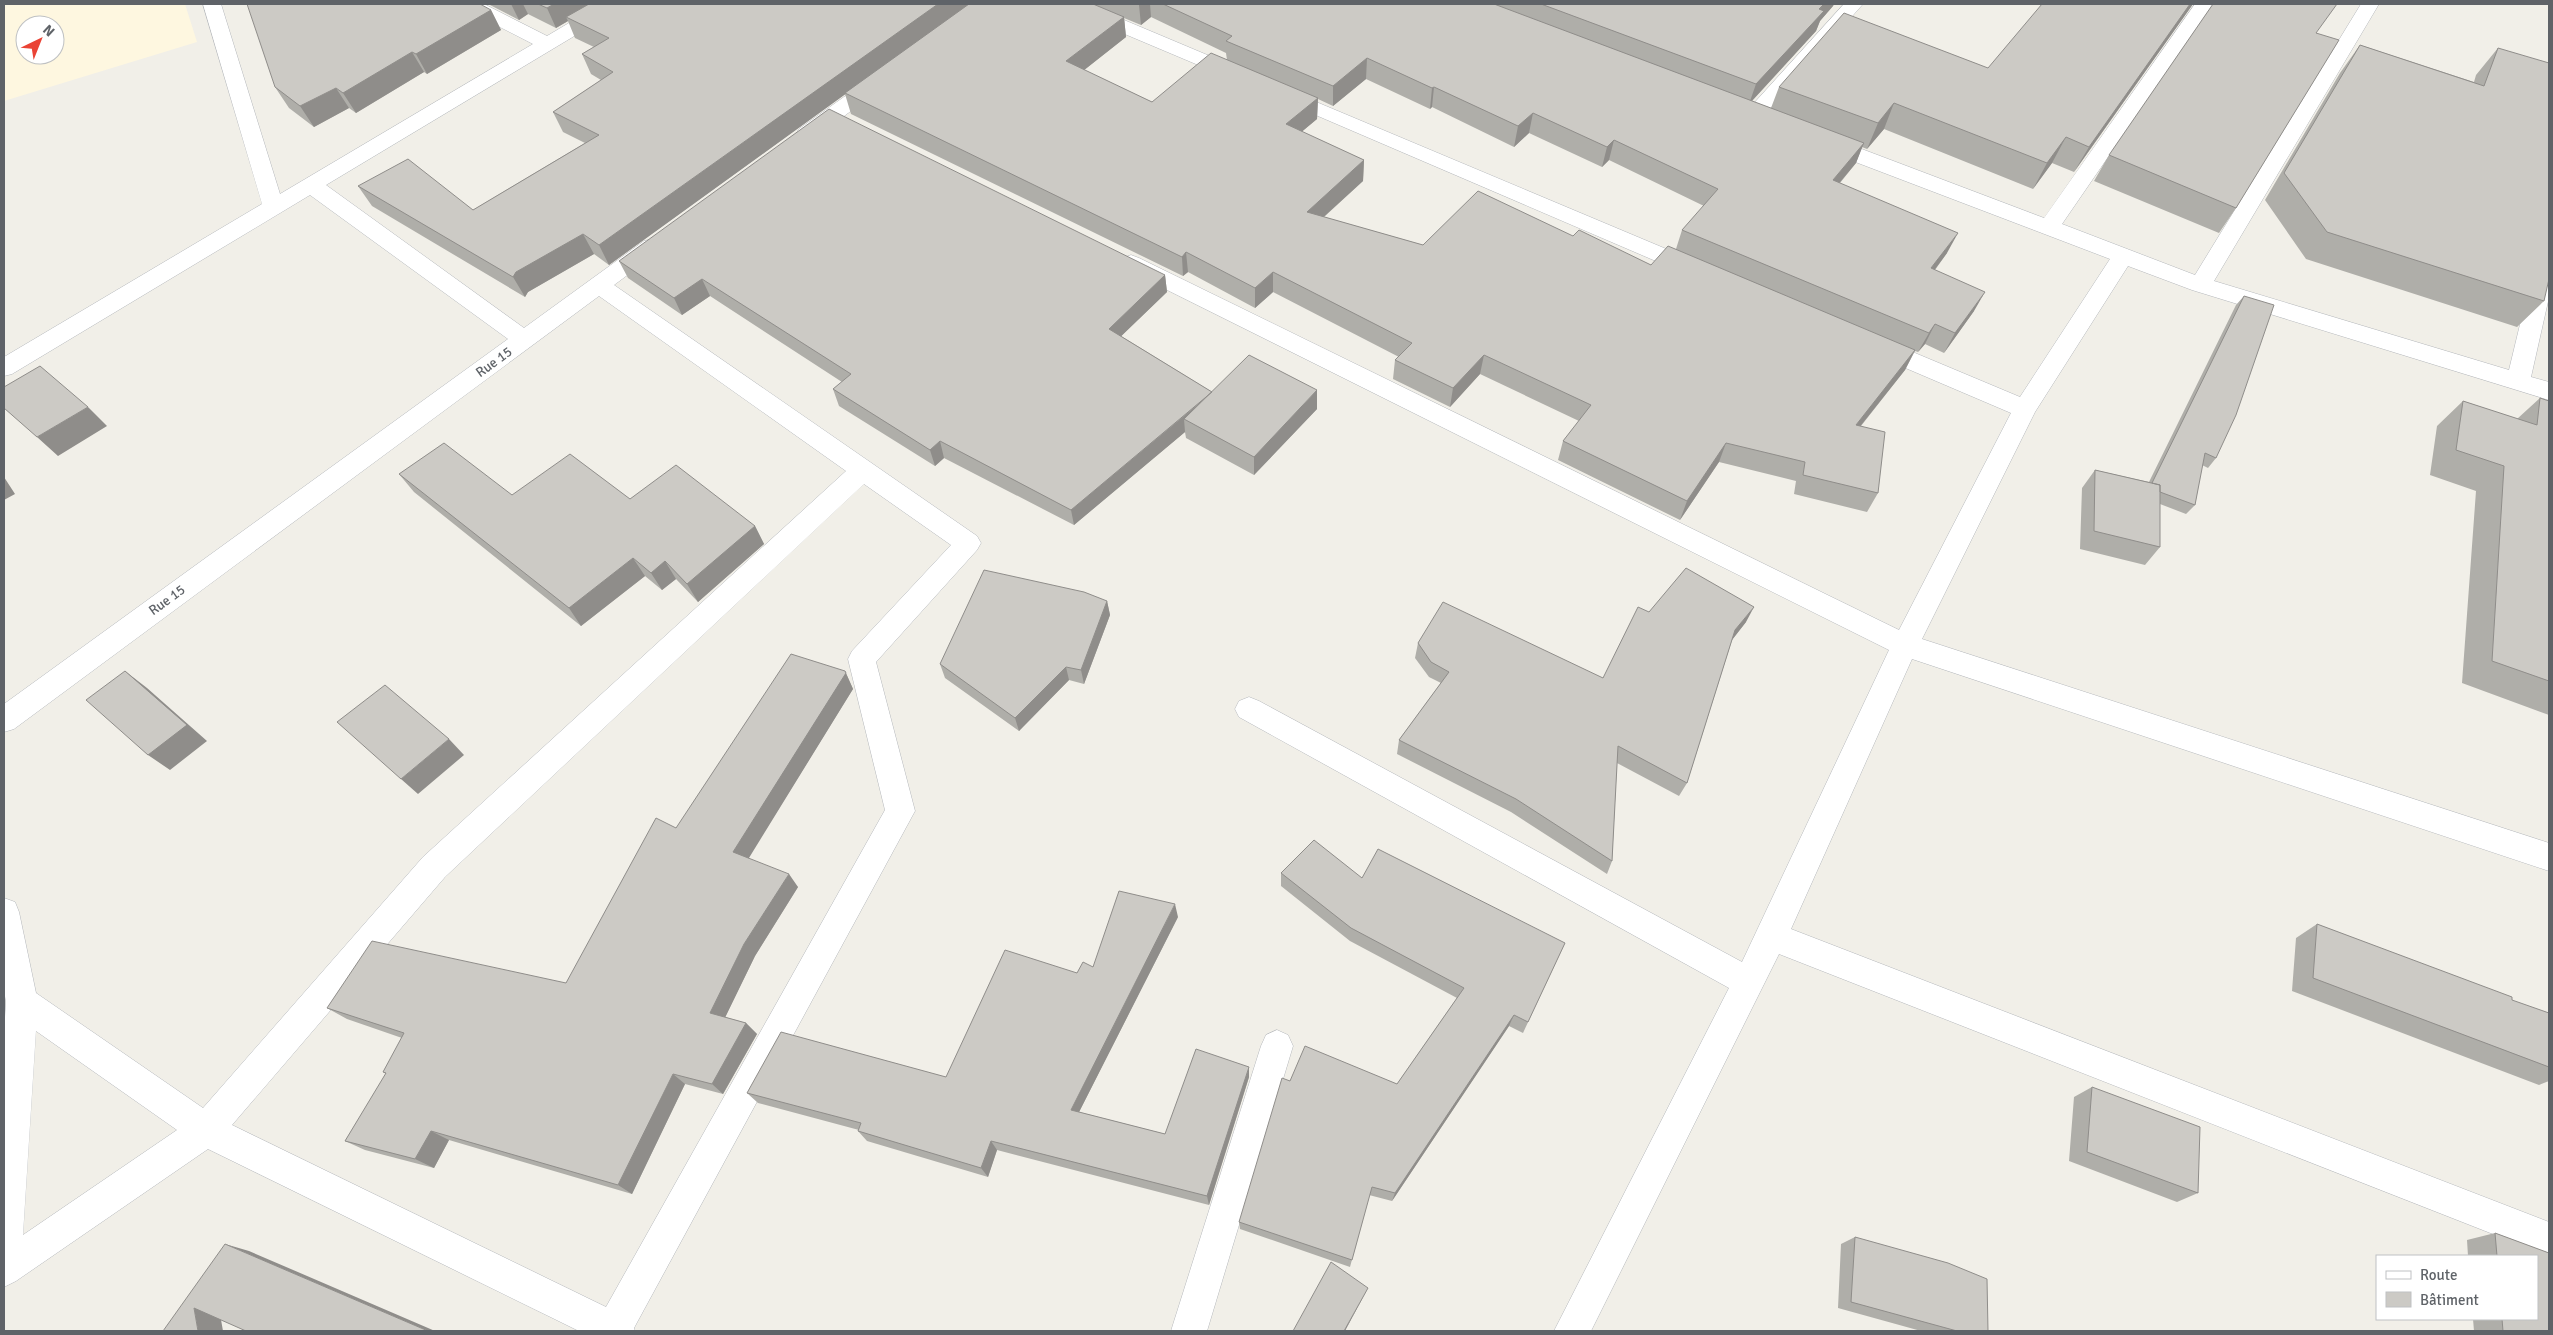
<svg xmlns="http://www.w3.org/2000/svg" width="2553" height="1335" font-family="Signika,sans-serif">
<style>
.commercial{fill:#fef7e0;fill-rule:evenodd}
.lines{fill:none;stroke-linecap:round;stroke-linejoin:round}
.street-casing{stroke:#b5b8bc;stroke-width:1}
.street{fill:#fff;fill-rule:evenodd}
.wall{fill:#afaea9;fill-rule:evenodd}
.shaded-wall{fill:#8f8d8a}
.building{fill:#cccac5;stroke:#8f8d8a}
.labels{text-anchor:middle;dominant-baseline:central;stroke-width:5;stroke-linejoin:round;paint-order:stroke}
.street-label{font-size:14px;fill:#5f6368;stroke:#fff}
</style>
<rect width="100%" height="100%" fill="#f1efe8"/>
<path class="commercial" d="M4,4h181l12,38 -193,59zM25,25h30v30h-30z"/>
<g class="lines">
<g class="street-casing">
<path id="street" d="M203,4h18l59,190 253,-150 -70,-36 -2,-4h23l63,32 54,-32h22l-2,4 -295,177 198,143 120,-87 8,-2 8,2 3,5 -3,5 -46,34 363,251 4,7 -4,7 -101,112 39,149 -281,517 1,3h-56l-371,-182 -192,132 -12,6v-254l2,-31 -2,-12v-92l11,4 4,10 17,81 167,115 220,-251 423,-386 -247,-175 -585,433 -10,3v-28l504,-365 -198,-144 -298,179 -8,2v-19l258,-153zM864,484l87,61 -99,106 -4,8 37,151 -279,497 -374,-182 213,-248zM36,1031l141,99 -154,105z
M1061,4h25l157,66 3,4 -3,4h-14l-166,-70z
M1844,4h19l-103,116 -7,2 -7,-2 -3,-4 3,-4z
M2195,4h18l-151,220 133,51 166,-271h18l-165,277 295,89 29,-120 3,-5 8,-2v54l-18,80 18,5v18l-357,-110 -64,-24 -93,146 -113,227 627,204v28l-637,-212 -121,270 758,293v34l-770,-302 -188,377h-37l175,-343 -490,-271 -4,-8 4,-8 10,-4 10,4 483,261 147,-312 -766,-382 -3,-5 3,-5 8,-3 8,3 760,372 112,-217 -143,-61 -4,-6 4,-6 8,-2 8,2 136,57 90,-138 -294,-112 -3,-5 3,-5 7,-2 7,2 214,81z
M879,75l7,2 3,4 -3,4 -73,54 -7,1 -7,-1 -3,-5 3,-5 73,-52z
M1283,88l419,176 3,5 -3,5 -8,3 -8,-3 -410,-176 -3,-4 3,-4z
M1277,1030l11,5 5,11 -86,285h-36l90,-285 5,-11z"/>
</g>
<use href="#street" class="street"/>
</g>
<path class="wall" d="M488,4h1346l-1,2 -13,15 -4,10 -64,70 19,7 8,-21 209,-19 205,-64 -119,168 -22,-9 -19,26 -149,-60 -17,20 -5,-2 -6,16 -16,20 107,70 -12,17 39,41 -30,42 -19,-9 -7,8 -3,-1 -10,19 -44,56 17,67 -11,19 -73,-18 2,-13 -77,-19 -39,58 -122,-60 5,-19 16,-20 -99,-47 -30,33 -57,-28 2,-19 4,-3 -126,-65 -18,16 -67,-36 -5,4 -332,-162 -6,-20 -236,171 -15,-11 -66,38 -3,5 -153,-91 -14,-20 115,24 112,-67 -22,-11 -10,-20 48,-32 -10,-6 -9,-20 12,-7 -19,-9 -7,-17 -12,7 -28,-14 -9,6zM1151,17l75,36 1,7 -75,42 -68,-32 42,-33 -2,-19 17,7zM1366,79l64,30 2,-2 82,40 15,-14 73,34 7,-7 95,46 -22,24 -6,19 -25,16 -78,-29 -150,9 -99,-28 39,-36 1,-21 -63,-28 16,-13 1,-20 15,7z
M491,10l10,20 -74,44 -3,-2 -68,41 -7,-5 -35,19 -25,-19 -14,-21z
M2317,33l-81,175 -17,25 -125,-52 15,-26z
M2360,45l114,37 2,-7 22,-27 46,253 -27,26 -211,-68 -41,-59 75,-127z
M619,261l546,14 2,17 -46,44 91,56 105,17 -63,66 -68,-37 -1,-6 -111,93 -130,-67 -9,8 -96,-60 -6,-17 9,-7 -132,-86 -28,19 -54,-37z
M2244,296l-28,162 -8,10 -6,-3 -7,40 -9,9 -26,-10v43l-15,18 -65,-16 2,-61 13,-18 54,12 87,-177z
M2540,398l9,3v314l-87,-32 14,-192 -46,-16 7,-49 26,-25 54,18z
M399,474l113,21 118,4 125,27 9,18 -66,58 -22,-23 -14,11 -17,-14 -64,50 -167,-134z
M1107,601l3,14 -26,69 -15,-4 -50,51 -74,-53 -5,-14z
M1649,612l97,10 -14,18 -45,143 -8,13 -62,-33 -5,98 -5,13 -96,-62 -114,-58 2,-14 42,-57 -12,-6 -14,-19 3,-15 185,35z
M845,671l8,18 -105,169 50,29 -43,69 -30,61 21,6 11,11 -34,60 -38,-10 -53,110 -183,-54 -15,28 -69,-18 -20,-9 41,-67 -3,-2 19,-34 -55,-19 -20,-11 239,-25 110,-155z
M1281,873l81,5 203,65 -42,90 -14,-7 -117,175 -23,-6 -19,72 -110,-38 -1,-7 51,-141 107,3 60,-86 -107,-57 -69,-55z
M1178,917l-99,195 86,22 84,-67v10l-40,128 -212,-55 -9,27 -121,-36 -9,-10 1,-1 -101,-27 -11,-10 199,-16 131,-104 16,-6z
M2317,924l195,76 37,67v14l-10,4 -247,-94 4,-53z
M2092,1087l106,106 -21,9 -108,-41 5,-64z
M2495,1233l54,20v78h-75l-1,-12h64v-63h-69l-1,-16z
M1855,1237l133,94h-67l-83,-23 3,-64z"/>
<path class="shaded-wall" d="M511,4h12l5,10 -9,6z
M554,4h44l-32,13 2,4 -12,7 -9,-20z
M938,4h32l-361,261 -10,-20z
M1141,4h9l1,13 -10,8 -2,-20z
M1824,4h10l-1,2 -13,15 -4,10 -67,73 7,-20z
M2190,4h3l-119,168 15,-25z
M491,10l10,20 -74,44 -11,-20z
M1124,17l2,20 -57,45 -3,-21z
M412,52l12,20 -68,41 -13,-20z
M1367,58l-1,21 -33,27v-20z
M1434,87l-2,20 -2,2 2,-21z
M336,88l13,20 -35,19 -14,-21z
M1318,98l-1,21 -31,26v-21z
M1894,103l-10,26 -17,20 11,-26z
M1533,113l-4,20 -15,14 4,-21z
M2066,137l-14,26 -19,26 14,-26z
M1614,140l-5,20 -7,7 5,-20z
M1864,143l-8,20 -31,37 8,-20z
M1364,160l-1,21 -56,51v-20z
M1958,233l-11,20 -26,35 10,-20z
M583,234l11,20 -66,38 -3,5 -12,-20 3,-5z
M1186,252l2,20 -5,4 -1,-19z
M1273,272v20l-18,16v-20z
M1165,275l2,17 -56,54 -2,-17z
M702,279l8,17 -28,19 -8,-17z
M1985,292l-11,19 -30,42 11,-20z
M1935,324l-10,20 -7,8 11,-19z
M1915,350l-10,20 -59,74 10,-19z
M1484,355l-4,19 -30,33 3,-19z
M1317,390v19l-63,66v-18z
M1213,392l-29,27 1,13 -111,93 -3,-15z
M88,407l19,19 -49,30 -21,-19z
M940,441l4,17 -9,8 -5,-16z
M1726,443l-7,19 -39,58 7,-19z
M4,477l11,17 -11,6z
M755,526l9,18 -66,58 -11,-18z
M633,558l12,18 -64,50 -12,-18z
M665,561l11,18 -14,11 -11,-17z
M1107,601l3,14 -26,69 -3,-14z
M1754,607l-8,15 -18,23 7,-15z
M1066,667l3,13 -50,51 -4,-13z
M125,671l22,17 60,53 -37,29 -22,-15z
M845,671l8,18 -109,177 -11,-14z
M449,739l15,16 -46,39 -17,-15z
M789,874l9,13 -43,69 -33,68 -12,-11 34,-69z
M1175,904l3,13 -103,203 -4,-10z
M1514,1015l-5,11 -117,175 3,-8z
M746,1023l11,11 -34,60 -11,-10z
M1249,1067v10l-40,128 -2,-9z
M673,1074l12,10 -53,110 -14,-9z
M431,1131l18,9 -15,28 -19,-9z
M991,1141l6,9 -9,27 -7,-9z
M225,1244l24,7 186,80h-7z
M1368,1288l-23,43h-1z
M194,1308l26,6 3,17h-25z"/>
<path class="building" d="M247,4h233l11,6 -75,44 -4,-2 -69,41 -7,-5 -36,18 -25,-19z
M538,4h16l-7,4z
M589,4h349l-339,241 -16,-11 -67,38 -3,5 -155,-91 50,-27 65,51 126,-75 -46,-23 60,-40 -31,-18 27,-16 -43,-21z
M969,4h124l31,13 -58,44 86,41 59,-49 107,45 -32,26 78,36 -57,52 116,33 55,-54 95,45 6,-6 72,35 17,-19 247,104 -59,75 29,7 -7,61 -75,-18 2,-13 -79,-19 -39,58 -124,-60 28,-36 -107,-50 -31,33 -58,-28 17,-17 -139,-71 -18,16 -69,-36 -4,5 -337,-164z
M1163,4h331l370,139 -31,37 125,53 -27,35 54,24 -30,41 -20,-9 -6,9 -247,-103 36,-41 -104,-49 -7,7 -74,-34 -15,13 -84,-39 -2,1 -65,-30 -34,28 -107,-45 6,-5z
M1541,4h283l-5,5 5,2 -68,73z
M2042,4h148l-101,143 -23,-10 -19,26 -153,-60 -16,20 -99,-36 65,-74 144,55z
M2213,4h124l-21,29 23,7 -103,168 -127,-53z
M2360,45l124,41 14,-38 51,15v216l-5,22 -217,-69 -43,-59z
M829,109l336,166 -56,54 103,63 -141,118 -131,-69 -10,9 -97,-61 18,-15 -149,-95 -28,19 -55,-37z
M2244,296l30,9 -38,110 -20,43 -11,-5 -10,52 -35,-13v-7l-8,-2z
M1249,355l68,35 -63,67 -70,-38z
M40,366l48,41 -51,30 -33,-29v-21z
M2540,398l9,3v280l-57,-20 12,-195 -48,-16 7,-49 74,24z
M444,443l68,52 58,-41 60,45 46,-34 79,61 -68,58 -22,-23 -14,12 -18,-15 -64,50 -170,-134z
M2095,470l65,15v62l-66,-16z
M1686,568l68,39 -19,23 -48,153 -69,-37 -6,115 -96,-62 -117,-59 50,-68 -18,-10 -13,-19 25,-41 160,76 35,-71 11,5z
M984,570l100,22 23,9 -26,69 -15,-3 -51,51 -75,-54z
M791,654l54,17 1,2 -113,179 56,22 -45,70 -34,69 36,10 -34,61 -39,-10 -55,111 -187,-54 -16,28 -70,-18 41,-68 -3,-1 21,-39 -77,-25 45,-67 194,42 90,-165 20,10z
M125,671l62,54 -39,30 -62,-55z
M385,685l64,54 -48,40 -64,-57z
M1314,840l48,38 16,-29 187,94 -37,79 -14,-7 -119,178 -23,-6 -20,73 -113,-38 43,-144 8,3 15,-35 92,38 67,-96 -113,-60 -70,-55z
M1119,891l56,13 -104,206 94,24 31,-85 53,18 -42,129 -216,-55 -10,27 -123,-37 3,-8 -114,-30 34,-61 165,45 59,-127 72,23 6,-11 10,5z
M2317,924l195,73v3l37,13v54l-236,-89z
M2092,1087l108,40 -2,66 -111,-41z
M2495,1233l54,20v78h-46l-1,-12h35v-63h-40z
M1855,1237l93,26 39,16 1,52h-31l-106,-29z
M225,1244l203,87h-182l-52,-23 4,23h-35z
M1331,1262l37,26 -24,43h-51z"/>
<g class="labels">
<g class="street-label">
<text transform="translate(494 362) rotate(-36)">Rue 15</text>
<text transform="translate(167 600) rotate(-36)">Rue 15</text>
</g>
</g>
<rect width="2553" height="1335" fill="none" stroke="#5f6368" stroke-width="10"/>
<rect x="2376" y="1255" width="162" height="65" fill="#ffffff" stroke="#bfc1c3"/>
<rect x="2386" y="1271" width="25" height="8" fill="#ffffff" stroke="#bfc1c3"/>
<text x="2420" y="1280" font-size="15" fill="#5f6368">Route</text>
<rect x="2386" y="1292" width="25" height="15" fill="#cccac5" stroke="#bfc1c3"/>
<text x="2420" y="1305" font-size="15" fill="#5f6368">Bâtiment</text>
<g transform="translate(40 40) rotate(43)"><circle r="24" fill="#ffffff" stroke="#bfc1c3"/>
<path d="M0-4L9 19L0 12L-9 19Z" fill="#ea4335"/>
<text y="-8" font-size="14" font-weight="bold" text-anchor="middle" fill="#5f6368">N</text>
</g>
</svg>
